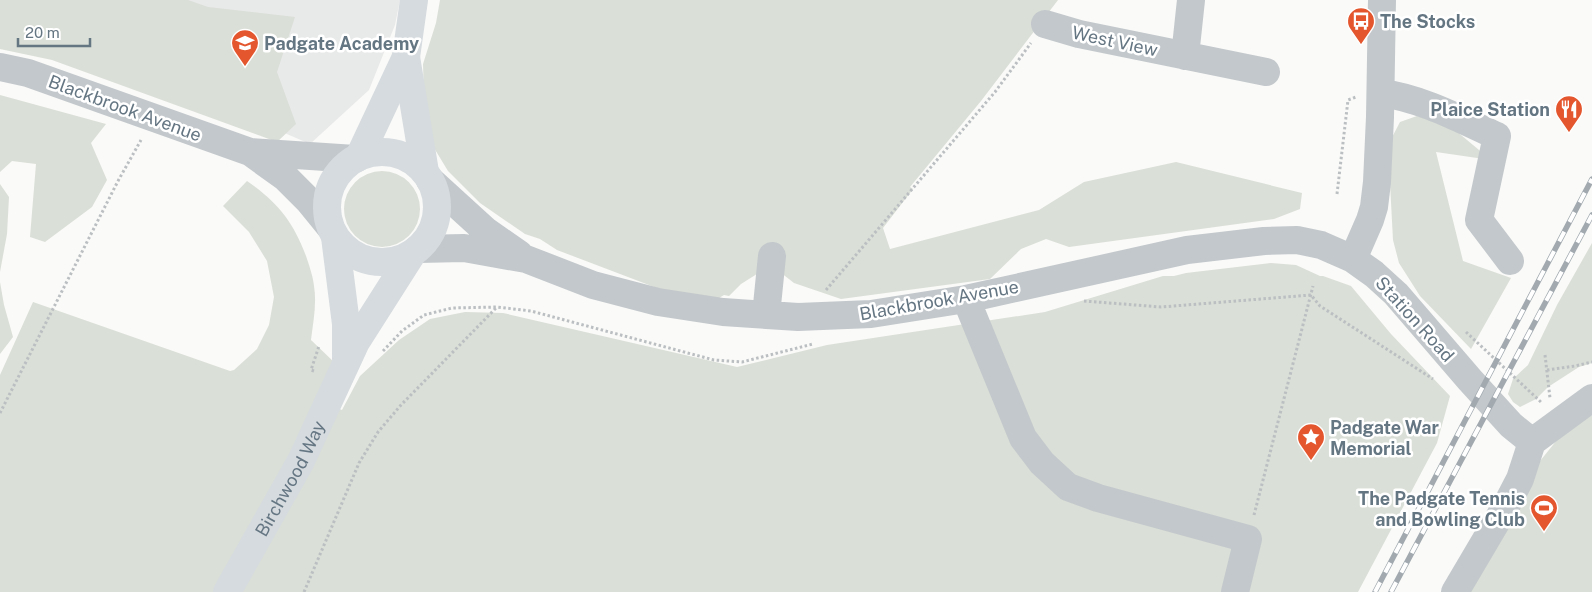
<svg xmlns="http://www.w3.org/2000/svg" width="1592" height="592" font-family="'Public Sans',sans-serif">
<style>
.built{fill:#e8e9e9}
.green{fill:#dadfd7}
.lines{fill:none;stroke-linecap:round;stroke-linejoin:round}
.path{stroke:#bbbfc2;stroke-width:3;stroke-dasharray:2.5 2.5;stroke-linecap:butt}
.minor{stroke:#c3c8cc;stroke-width:28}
.major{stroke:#d6dbdf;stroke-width:28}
.rail-casing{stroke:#a2aab0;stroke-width:5.5}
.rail{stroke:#fff;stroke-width:4;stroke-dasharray:11;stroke-linecap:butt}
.labels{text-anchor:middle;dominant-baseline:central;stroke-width:5;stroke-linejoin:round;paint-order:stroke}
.poi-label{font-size:18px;font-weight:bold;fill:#657683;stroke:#fff;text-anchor:start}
.street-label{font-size:18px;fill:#657683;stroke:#fff}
</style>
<rect width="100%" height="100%" fill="#fafaf8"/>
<path class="built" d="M0,0h400l-5,25 -26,65 -59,54 -118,-51z"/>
<path class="green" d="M0,0h188l20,7 87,10 -18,55 19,52 -19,18 -225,-82 -52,-11z
M440,0h618l-77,101 -71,86 3,2 -30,39 7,21 149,-39 45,-28 92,-20 126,31 -2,16 -26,10 -205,28 -23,-8 -25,10 -31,30 -149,20 -47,-16 -23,-18 -30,19 -12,12 -5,-1 -5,3 -49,-5 -113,-43 -17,-11 -15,-5 -45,-31 -32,-32 -23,-38 -2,-69 13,-41z
M0,95l106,29 -15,19 16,37 -15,27 -47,35 -15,-5 6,-73 -24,-3 -12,11z
M1417,116l32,9 42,35 -55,-8 27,109 48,17 -40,71 -51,-53 -21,-33 -6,-23 -5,-95 12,-23z
M344 209a38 38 0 1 1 76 0a38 38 0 1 1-76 0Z
M247,181c30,21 46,40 59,75 3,9 7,20 8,30 3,18 -1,37 -3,54l25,24 -21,36 27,10 18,-34 39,-36 31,-21 35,-7 38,1 234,54 90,-22 218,-33 118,-36h11l12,-3 85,-10 25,2 24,11h3l28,10 40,48 59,62 -13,47 -79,149h-1358v-217l33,-73 197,69 4,-1 23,-21 12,-24 5,-28 -7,-36 -18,-29 -26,-26z
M0,184l9,13 -2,37 -7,38z
M1592,243v120l-13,4 -31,20 -12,12 -16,8 -7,-5 -5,-8 5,-15 15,-14 29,-60z
M0,282l4,23 9,32 -13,17z
M1592,415v177h-130l70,-121 33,-41z"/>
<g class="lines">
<path class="path" d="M1337,194l11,-94 8,-3
M826,290l169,-198 36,-49
M1084,301l77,6 150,-12 9,11 113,73
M1466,332l76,71
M383,351l19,-20 22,-16 28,-7 45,-1 34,4 183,49 28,2 71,-18
M1545,355l5,43
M1547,370l28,-4 17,-4
M314,371l-3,-1 8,-24
M0,413l118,-232 23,-41
M1254,515l59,-229
M304,592l55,-129 19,-31 23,-27 96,-98"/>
<path class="minor" d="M1045,24l34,10 187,38
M1185,56l6,-56
M0,67l28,6 222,79 105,7
M1381,93c40,5 79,26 116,43l-18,84 31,41
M250,152l36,26 22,22 22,27
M430,180l56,51 33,23
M418,249l46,-1 62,11 67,26 65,17 65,10 75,5 73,-3 95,-15 221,-49 77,-9 33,-1 24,5 32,14 21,15 22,20 74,86 41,45 21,17
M1353,259l17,-39 4,-13 3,-25 3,-65 2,-117
M966,299l57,139 19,25 26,24 30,11 150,41 -13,53
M766,315l6,-59
M1532,442l60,-44
M1455,592l52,-88 13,-25 12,-37"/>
<g class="major">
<path d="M406,57l19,115"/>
<circle cx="382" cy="207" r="55"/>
<path d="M359,157l47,-100 8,-57"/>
<path d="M335,237l11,87v35"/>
<path id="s1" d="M227,592l74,-131 55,-119 56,-88"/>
</g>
<g class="rail-casing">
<path id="rail" d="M1375,592l217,-413
M1391,592l201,-377"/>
</g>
<use href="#rail" class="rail"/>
</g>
<defs>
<g id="bus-pin" transform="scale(1.4375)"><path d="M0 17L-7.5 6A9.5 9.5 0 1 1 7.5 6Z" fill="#e4572e" stroke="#fff"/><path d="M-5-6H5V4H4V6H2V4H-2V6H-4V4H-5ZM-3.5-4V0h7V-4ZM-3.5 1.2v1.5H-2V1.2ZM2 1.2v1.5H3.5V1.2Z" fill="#fff"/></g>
<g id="school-pin" transform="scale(1.4375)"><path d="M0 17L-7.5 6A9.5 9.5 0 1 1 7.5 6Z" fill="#e4572e" stroke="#fff"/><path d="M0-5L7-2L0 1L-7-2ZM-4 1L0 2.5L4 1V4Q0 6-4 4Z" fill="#fff"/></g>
<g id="restaurant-pin" transform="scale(1.4375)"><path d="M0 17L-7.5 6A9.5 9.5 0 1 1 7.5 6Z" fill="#e4572e" stroke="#fff"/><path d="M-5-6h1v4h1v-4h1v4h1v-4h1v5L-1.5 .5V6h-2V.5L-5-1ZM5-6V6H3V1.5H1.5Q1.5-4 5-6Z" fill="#fff"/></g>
<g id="sight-pin" transform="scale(1.4375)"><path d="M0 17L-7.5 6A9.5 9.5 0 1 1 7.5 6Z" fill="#e4572e" stroke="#fff"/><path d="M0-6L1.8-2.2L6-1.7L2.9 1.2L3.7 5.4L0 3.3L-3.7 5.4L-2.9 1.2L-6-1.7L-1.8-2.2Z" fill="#fff"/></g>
<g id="stadium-pin" transform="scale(1.4375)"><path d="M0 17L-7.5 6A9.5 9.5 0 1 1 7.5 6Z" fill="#e4572e" stroke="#fff"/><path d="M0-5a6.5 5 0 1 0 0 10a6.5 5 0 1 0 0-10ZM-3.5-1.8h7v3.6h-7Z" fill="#fff"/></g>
</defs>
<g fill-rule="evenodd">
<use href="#bus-pin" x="1361" y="21"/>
<use href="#school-pin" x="245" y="43"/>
<use href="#restaurant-pin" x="1569" y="109"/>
<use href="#sight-pin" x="1311" y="437"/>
<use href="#stadium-pin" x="1544" y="508"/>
</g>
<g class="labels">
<g class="poi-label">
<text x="1380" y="21">The Stocks</text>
<text x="264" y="43">Padgate Academy</text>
<text x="1550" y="109" text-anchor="end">Plaice Station</text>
<text x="1330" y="427">Padgate War<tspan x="1330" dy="21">Memorial</tspan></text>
<text x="1525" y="498" text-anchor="end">The Padgate Tennis<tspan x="1525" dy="21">and Bowling Club</tspan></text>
</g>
<g class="street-label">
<text transform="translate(1115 41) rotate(12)">West View</text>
<text transform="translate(125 108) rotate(20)">Blackbrook Avenue</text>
<text transform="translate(939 300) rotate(-10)">Blackbrook Avenue</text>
<text transform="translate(1415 319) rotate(48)">Station Road</text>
<text stroke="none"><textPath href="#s1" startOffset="130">Birchwood Way</textPath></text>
</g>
</g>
<path d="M18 38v8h72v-8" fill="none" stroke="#657683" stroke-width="2.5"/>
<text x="25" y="38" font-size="15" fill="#657683" stroke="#ffffff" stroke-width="4" paint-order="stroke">20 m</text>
</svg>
